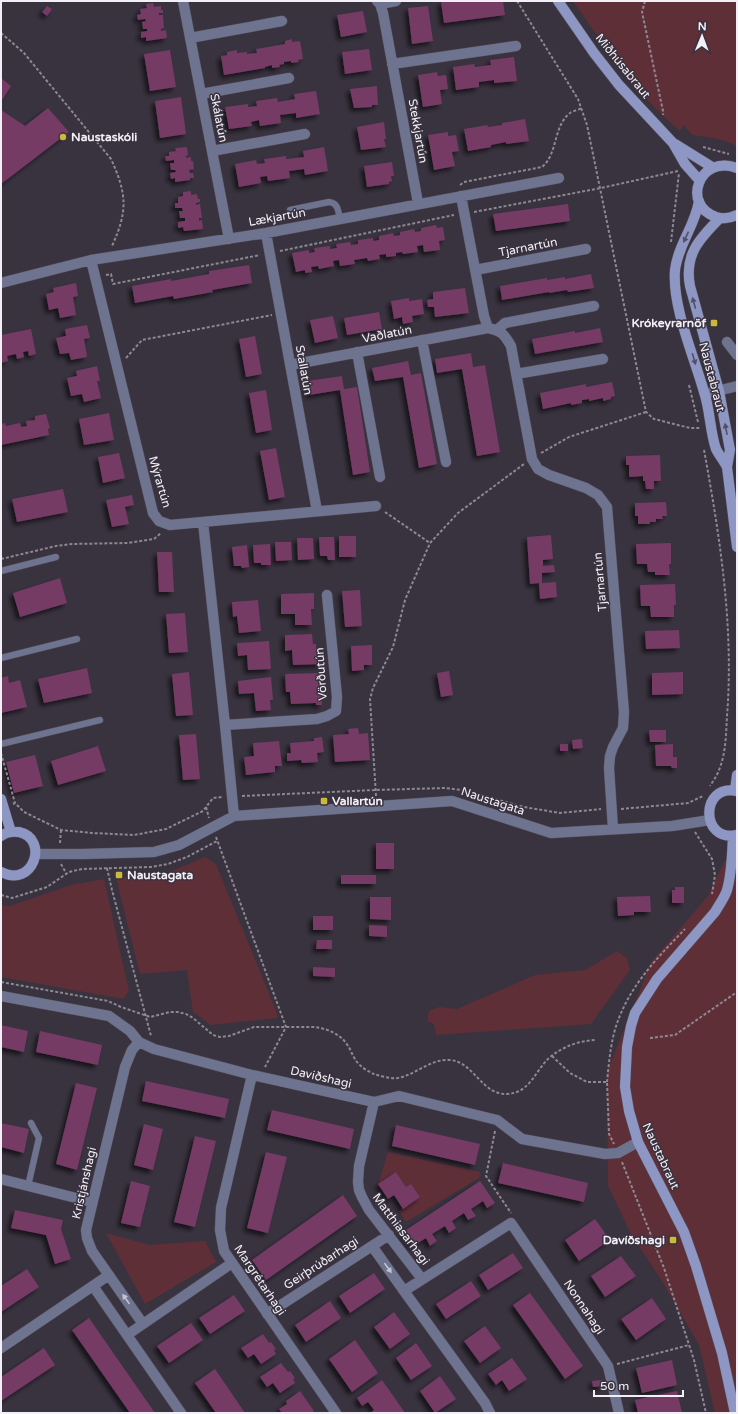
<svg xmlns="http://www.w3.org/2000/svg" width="738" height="1414" font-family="'Varela Round',sans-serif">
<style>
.green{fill:#5f2f38}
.building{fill:#743b65;filter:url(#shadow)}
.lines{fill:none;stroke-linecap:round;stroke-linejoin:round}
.lane-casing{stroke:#57505c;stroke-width:7}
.street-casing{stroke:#57505c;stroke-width:11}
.secondary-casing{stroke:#57505c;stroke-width:11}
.path{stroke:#8e8893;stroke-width:2;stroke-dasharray:3 2;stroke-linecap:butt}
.lane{stroke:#6e7490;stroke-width:6}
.street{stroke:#6e7490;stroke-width:10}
.secondary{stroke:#8e96c3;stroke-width:10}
.oneway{fill:#525067}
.oneway2{fill:#c4c4d3}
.poi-dot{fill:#cbba39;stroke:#39323f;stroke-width:1.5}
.labels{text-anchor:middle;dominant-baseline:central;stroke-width:3;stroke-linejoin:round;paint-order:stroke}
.street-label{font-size:12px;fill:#f3eff7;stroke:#39323f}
.poi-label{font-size:12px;font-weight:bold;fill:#f3eff7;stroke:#39323f;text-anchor:start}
</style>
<defs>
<filter id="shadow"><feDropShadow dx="-3.5" dy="3.5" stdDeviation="2" flood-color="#0009"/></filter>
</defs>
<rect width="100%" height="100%" fill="#39323f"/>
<path class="green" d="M573,1h164v146c-12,-9 -30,-10 -45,-12l-8,-10 -4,6c-43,-36 -75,-84 -107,-130z
M205,857l11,7 61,149v5l-66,7 -18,-13 -6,-42 -47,4 -24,-96 51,-5z
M725,860l12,12v541h-22l-16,-68 -37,-64 -31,-47 -23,-48 -1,-114 44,-110 57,-66z
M104,879l25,112 -6,8 -122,-22v-72l9,1 61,-21z
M617,951l10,7 3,12 -39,54 -155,11 -2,-11 -7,-3 2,-10 10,-4 18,2 78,-34 50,-5z
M388,1152l92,20 -1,6 -73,44 -7,-11 21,-14 -9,-13 -5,3 -10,-15 -18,12z
M106,1233l44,12 55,-4 11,21 -71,42z"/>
<path class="building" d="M447,1h56l2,14 -61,8 -3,-21z
M153,3l1,4 7,-1v4h2v3h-4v2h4l1,13 -3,1v2l5,-1 1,8 -21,3v-4l-5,1v-6l6,-1v-2h-4l-1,-7 4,-1 -1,-2 -7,1 -1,-5 4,-1 -1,-5 7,-1 -1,-4z
M47,6l5,3 -5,7 -5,-4z
M428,6l5,35 -21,3 -4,-36z
M363,11l4,21 -26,5 -4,-22z
M292,39v3l8,-1 3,18 -5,1 1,2 -8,1v-2l-7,1v2l-5,1 1,2 -8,1v-3l-7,2v1l-41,7 -3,-19 6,-1v-3l10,-2v3l10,-1v2l10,-1 -1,-4 29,-5v-3z
M369,49l3,21 -27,4 -3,-22z
M170,50l6,37 -26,4 -6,-37z
M514,57l3,24 -23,2v-3l-15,2v5l-23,3 -3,-23 21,-3 1,3 16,-2 -1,-5z
M437,72l1,4 8,-1 2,14 -8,1 2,14 -19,3 -5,-32z
M1,78l10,8 -10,16z
M377,86l1,19h-6v2l-18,1 -4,-19z
M316,91l4,23 -24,4v-5l-16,2 1,8 -21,3 -1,-6 -8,2 1,4 -23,3 -4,-22 23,-3v3l9,-1 -1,-5 21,-3 1,4 17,-3 -1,-5z
M181,97l5,37 -26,4 -5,-37z
M48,108l21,24 -68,52v-74l24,16z
M525,119l4,22 -23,3v-2l-15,3v2l-23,4 -4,-22 23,-4 1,2 14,-2v-2z
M384,122l2,17h-2l2,8 -25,3 -4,-23z
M448,132v4l8,-1 3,16 -7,1 3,14 -21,4 -6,-35z
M187,147l1,8 -2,1v2l5,-1v4h2l1,8 -5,1 1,3h3l1,5h-4v2l-15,2v-4l-4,1 -1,-6 6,-1 -1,-2h-4l-1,-7h4v-3l-8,1 -1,-5h4v-4l7,-1 -1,-3z
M324,147l4,24 -23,4 -1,-6 -15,2 1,7 -22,3 -1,-5 -7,1 1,6 -22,4 -4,-23 21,-4 1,4 8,-1 -1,-4 22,-3v3l18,-2 -1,-6z
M392,162l2,14h-3l1,5 -3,1v2l-22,3 -3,-21z
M191,191v4l6,-1 1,5h2v3l-4,1v2l4,-1 2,14h-3v3l3,-1 1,9 -19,2 -1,-4 -5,1v-6l7,-1v-3h-5l-1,-7h4l-1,-3h-7v-5h3v-6l5,-1v-4z
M568,204l2,17 -74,10 -3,-17z
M436,225l1,3 6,-1 2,13 -6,1 1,9 -16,2 -1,-7 -6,1 1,6 -15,2 -1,-2 -6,1v3l-10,1v-3l-7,1 1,4 -12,2 -1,-3 -13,2 1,4 -15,2 -1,-6 -6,1 1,5 -15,3 -1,-3 -7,1 1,5 -7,1v-3l-9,2 -4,-19 17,-3v3l6,-1 -1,-4 16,-2v3l7,-1 -1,-4 14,-2 1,3 7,-1v-4l15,-2v3l6,-1v-4l14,-3 1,3 6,-1v-3l14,-3 1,3 6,-1v-3z
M249,265l3,18 -40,7 1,2 -39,7 -1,-3 -38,7 -3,-17 39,-7v2l38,-7v-3z
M591,274l3,14 -26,4 -1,-2 -18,3v-1l-47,8 -2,-14 47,-8v2l18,-3v2z
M76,283l2,13 -5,1 3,18 -16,3 -2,-10 -9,2 -3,-16 8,-2 -1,-4z
M465,288l4,25 -34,4 -1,-10h-6l-1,-7 6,-1v-7z
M409,298v3l13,-2 2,15 -12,2 1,6 -10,2 -1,-7 -8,2 -3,-18z
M379,312l3,17 -35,6 -3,-17z
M333,316l5,22 -23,5 -5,-23z
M87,325l3,13 -6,1 3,18 -16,3 -2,-7 -9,1 -4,-16 10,-2 -1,-7z
M600,328l3,14 -68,12 -3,-15 43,-8v2z
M31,329l5,25 -7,2 -1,-5 -5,1 1,5 -7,2 -1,-5 -9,2 1,5 -7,2v-28z
M255,336l7,38 -16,3 -7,-38z
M471,353l2,14 12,-2 15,87 -23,4 -15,-87 -25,4 -2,-14z
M408,361l3,14 10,-2 16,91 -18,4 -16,-91 -28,4 -3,-13z
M97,366l3,15h-3l4,17 -17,4 -2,-8 -11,2 -4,-18 10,-2 -1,-5z
M342,376l2,13 13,-2 13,85 -17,3 -13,-85 -31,5 -2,-14z
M612,382l3,14 -4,1v2l-8,2v-3l-14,3v-2l-7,1v3l-11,2v-2l-28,6 -3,-16 46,-9v3z
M266,390l6,40 -16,3 -7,-40z
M109,413l5,27 -30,5 -5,-26z
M46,414l4,14 -2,1 1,6 -48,10v-21l4,-1 1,3 14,-3 1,4 6,-1 -1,-5 9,-1v-4z
M276,448l9,49 -16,3 -9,-49z
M119,453l6,25 -22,5 -5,-26z
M660,455l1,26h-7v8h-8l-1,-8h-2v-5l-14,1v-12h-3v-9z
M63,489l5,23 -51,10 -5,-23z
M132,495l2,10 -9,2 4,17 -17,3 -6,-27z
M666,502l1,14h-5l1,3h-7v3h-6v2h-12v-8h-3v-13z
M551,535l2,24 -10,1v6l11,-1 1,7 -13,1v10l14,-1 1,15 -17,2 -1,-16 -9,1 -3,-47z
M339,536h17v21h-17z
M319,537h15l1,23h-7l-1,-4h-7z
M297,538h16l1,21 -16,1z
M275,542h16l1,18 -16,1z
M671,543v21h-2l1,11h-15v-3h-7l-1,-8h-10l-1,-20z
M270,544l1,21h-10v-2h-7l-1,-18z
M247,545l2,22 -7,1 -1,-2h-7l-2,-19z
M157,552h15l2,40h-15z
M60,578l7,25 -47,14 -7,-24z
M675,584l1,21h-2v12h-23l-1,-11h-9l-1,-21z
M360,590l2,36 -17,1 -3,-36z
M314,593v16h-3l1,16h-17v-11h-14v-20z
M258,600l3,31 -22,2 -2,-17 -4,1 -1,-15z
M185,613l3,39 -19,1 -3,-39z
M679,630l1,18 -34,1 -1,-18z
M312,634l1,10h3v10h5v10l-28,1 -1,-15 -7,1v-16z
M269,641l2,28 -23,1 -1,-15 -9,1 -1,-13z
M372,645v20h-8v5l-12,1 -1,-25z
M87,668l5,25 -48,10 -6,-24z
M449,671l4,24 -12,2 -4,-24z
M189,672l4,43 -17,1 -4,-42z
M683,672v22l-31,1v-22z
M320,673l2,32h-6v-2l-25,1 -1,-12h-4l-1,-18z
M8,676l1,7 11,-3 7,27 -26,6v-35z
M271,677l2,23h-3l1,10 -15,1 -2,-18 -15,1 -1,-13z
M358,728l1,6 9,-1 2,27 -35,2 -2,-27 16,-1 -1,-5z
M649,730h17v12h-16z
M196,734l4,45 -17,1 -4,-45z
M322,737l2,15 -7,1 1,9 -16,1 -1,-3 -14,1v-8h4l-1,-10 24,-2v-3z
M582,739l1,9 -10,1 -1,-9z
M279,741l3,25h-7v6l-29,3 -2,-18 10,-1 -1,-13z
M560,744h8v7h-8z
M673,744v13h4v11h-5l-1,-2h-15l-1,-21z
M98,746l8,25 -48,14 -7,-24z
M35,755l8,31 -29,7 -8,-31z
M376,843h18v26h-18z
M341,875h35v9h-35z
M675,887h9v16h-12v-13h3z
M650,896l1,16h-17v3l-16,1 -1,-19z
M370,897h21v23l-21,-1z
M313,916h20v14h-20z
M369,925l18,1v11l-18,-1z
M317,940h15v9h-16z
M313,967l22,1v9l-22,-1z
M1,1025l27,6 -4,21 -23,-5z
M40,1031l62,14 -4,20 -62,-13z
M146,1081l83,18 -4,19 -83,-17z
M76,1083l21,5 -20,82 -21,-6z
M272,1110l82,19 -4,20 -83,-19z
M1,1123l28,6 -5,24 -23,-6z
M144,1124l19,5 -10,41 -19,-5z
M396,1125l84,19 -5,21 -83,-19z
M195,1136l21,5 -21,86 -21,-5z
M266,1152l21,5 -19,76 -21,-5z
M503,1163l85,20 -4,19 -86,-19z
M396,1172l10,15 5,-3 9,13 -17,12 -9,-14 -6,4 -10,-15z
M131,1181l19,5 -10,41 -19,-4z
M480,1181l15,22 -8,5 -4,-7 -12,8 5,7 -8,4 -4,-7 -12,8 4,7 -7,5 -4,-7 -13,8 5,7 -7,5 -4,-8 -13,8 -10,-14z
M343,1195l14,21 -91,64 -14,-20z
M15,1210l48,10 -2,9 10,30 -16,5 -9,-29 -35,-7z
M595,1219l15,21 -31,21 -14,-21z
M513,1253l10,15 -35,22 -9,-15z
M621,1256l15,20 -31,21 -14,-21z
M27,1269l12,18 -38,25v-26z
M374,1273l11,16 -35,24 -11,-17z
M471,1281l10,15 -35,23 -10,-15z
M530,1293l53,73 -18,13 -52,-74z
M234,1295l11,16 -35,23 -11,-16z
M652,1298l14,21 -30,21 -15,-21z
M330,1301l11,17 -35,24 -11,-17z
M394,1312l16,22 -20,15 -16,-22z
M89,1318l66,95h-25l-58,-83z
M191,1323l12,17 -34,23 -12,-17z
M485,1326l16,22 -21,15 -16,-22z
M263,1334l6,9 2,-1 5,7 -2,1 2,4 -15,10 -7,-10 -6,4 -7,-10z
M355,1340l23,33 -26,19 -23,-33z
M416,1343l16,23 -21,14 -15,-22z
M44,1348l11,17 -54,36v-24z
M512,1358l15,21 -18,12 -7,-11 -6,5 -8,-11z
M672,1360l5,25 -35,8 -6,-25z
M281,1363l7,9 2,-1 5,7 -2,1 2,4 -15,10 -7,-10 -6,4 -7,-10z
M215,1369l13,19 17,25h-29l-21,-30z
M440,1376l16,23 -21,14 -15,-22z
M382,1380l12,17 11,16h-35l4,-3 -6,-8 -6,4 -5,-8z
M602,1380l1,6 -10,1 -1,-6z
M300,1391l14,20 -2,2h-19l-1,-1 -2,1h-8l-3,-4 8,-5 -1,-3z
M677,1391l5,22h-44l-3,-13z"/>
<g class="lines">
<g class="lane-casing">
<path id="lane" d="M290,210l39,-8c9,1 9,8 11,17
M1,571l55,-14
M1,658l76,-19
M1,744l99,-24
M28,1186l11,-48 -8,-15"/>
</g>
<g class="street-casing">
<path id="street" d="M183,1l46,238
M377,1l3,3 3,9 35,190
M380,4l16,-3
M190,38l92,-17
M392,64l124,-18
M201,94l88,-16
M212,151l93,-17
M461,196l23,120 4,12c14,3 16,6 23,18l21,113 6,10 11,6 37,13 12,7 9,12 17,205 -1,16 -10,19 -3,9 -1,12 4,61
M266,233l51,278
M91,260l62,253 6,8 11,4 206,-19
M475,270l111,-21
M1,283l90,-23 175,-27 293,-55
M497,330l8,-7 89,-17
M422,340l24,122
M727,342l10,13
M357,352l23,125
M290,365l198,-37
M516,374l87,-15
M705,394l32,-8
M203,522l22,203 9,91
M225,725l92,-6 10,-3 9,-5 1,-14 -10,-102
M36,854h47l71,-2 25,-7 55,-29 218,-15 99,32 121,-7 38,-6
M1,996l108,20 21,15 9,11 15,7 98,26 122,27 25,-6 98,24 25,19 83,15 13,-1 20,-11
M139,1042l-7,8 -7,17 -39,163 1,8 5,13 51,73
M252,1075l-31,133 -1,22 4,21 112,162
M374,1102l-15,64 -1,16 1,8 3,7 7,13 53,69
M1,1179l91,23
M372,1246l32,45
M93,1286l88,127
M267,1314l122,-79
M127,1335l105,-72
M1,1348l108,-73
M490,1413l-5,-10 -81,-112 107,-68 97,143 11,47"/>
</g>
<g class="secondary-casing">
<path id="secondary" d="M558,1l36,52 25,32 54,58 12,21 15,17
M675,144l37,23
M737,168c-38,-14 -56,37 -21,49 7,2 15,1 21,-2
M699,201c-4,25 -21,44 -24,69 -3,37 19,86 29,122 6,17 6,40 12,57 3,6 8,12 11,18
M720,218c-21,21 -36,37 -30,68l29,105 11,59 -3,17 10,80
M735,790l2,-15
M737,791c-37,-8 -37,52 0,44
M1,799l10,33
M1,836c5,-4 11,-5 18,-4 31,7 14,57 -18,40
M733,836c-1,17 -1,37 -6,54 -2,7 -8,15 -12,22l-58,67 -22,34 -4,13 -4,21 -2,40 4,24 9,31 46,90 12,34 26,87 13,60"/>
</g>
<path class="path" d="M517,1l61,98 9,26 59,287 8,7 36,9h11
M645,1l-3,11 21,99v4
M1,33l23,20 87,106c16,35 17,52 1,87
M703,147l26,7
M460,185l4,-3 78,-15c16,-13 11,-41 28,-54 3,-2 8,-3 12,-5
M474,212l127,-24 77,-17
M671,242l8,-69
M280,251l174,-36
M106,275l5,-1 2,10 147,-29
M126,358l16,-18 130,-25
M689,385l9,37
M704,450c16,87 30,177 23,266 -1,18 -1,37 -8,54 -2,6 -6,11 -9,16
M541,453l28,-16 77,-25
M385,512l45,31
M1,559l55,-13 16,-2 55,-1 27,-4 7,-6
M1,753l14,50
M242,796l133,-6 70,-2 17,2 62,17 36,6 41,-4
M376,796l-6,-97 3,-11 20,-41 12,-47 25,-57 28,-30 66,-49
M13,804l2,-1 9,9 37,18 31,3 42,2 32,-6 37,-18 10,-13 9,-1
M206,807l3,11
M621,809l67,-6 15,-7
M695,832l17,27 3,16 -3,19
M216,837l70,190 -21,40
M60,843l1,-13
M61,864l5,9
M107,868l5,22 39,146
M1,895l11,3 35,-11 22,-15 13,-3 69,-2 17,-3 19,-7 30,-16
M1,982l107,19 13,6 29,10 20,-5h8l8,2 7,4 20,17 7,2 9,-1 25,-9h61c13,2 26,7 33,19 3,4 4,9 7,13 4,7 12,12 19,15 7,2 16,5 24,4 17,-3 32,-19 51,-18 25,1 32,35 58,34 23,-1 28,-23 42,-36 14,-12 30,-17 47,-18
M650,1038l25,-3 62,-43
M552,1056l18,17 17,9h20l2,52 5,10
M607,1082c2,-20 4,-45 12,-64 14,-36 40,-62 66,-89
M495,1131l-9,45 25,37
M622,1162l42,106 30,92 12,53
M617,1364l72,-19"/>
<use href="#lane" class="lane"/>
<use href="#street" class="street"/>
<use href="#secondary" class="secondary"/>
</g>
<defs><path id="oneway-solid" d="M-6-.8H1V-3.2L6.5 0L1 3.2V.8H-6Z"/></defs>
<g class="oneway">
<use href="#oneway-solid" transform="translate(686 237) rotate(115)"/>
<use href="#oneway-solid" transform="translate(694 303) rotate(-105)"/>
<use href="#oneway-solid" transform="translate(694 359) rotate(73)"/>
<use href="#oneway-solid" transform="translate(726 429) rotate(-101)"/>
</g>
<g class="oneway2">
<use href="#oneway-solid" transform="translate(388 1268) rotate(54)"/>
<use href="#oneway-solid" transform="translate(126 1299) rotate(-125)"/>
</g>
<g class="poi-dot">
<circle cx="63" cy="137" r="4"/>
<rect x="710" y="319" width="8" height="8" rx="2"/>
<rect x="320" y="797" width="8" height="8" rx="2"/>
<rect x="115" y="871" width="8" height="8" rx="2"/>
<rect x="669" y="1236" width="8" height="8" rx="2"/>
</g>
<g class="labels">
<g class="street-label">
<text transform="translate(623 66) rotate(51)">Miðhúsabraut</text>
<text transform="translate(219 118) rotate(79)">Skálatún</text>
<text transform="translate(418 131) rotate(80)">Stekkjartún</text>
<text transform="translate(277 217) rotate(-10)">Lækjartún</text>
<text transform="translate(528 247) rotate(-11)">Tjarnartún</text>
<text transform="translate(387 334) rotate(-11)">Vaðlatún</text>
<text transform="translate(304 370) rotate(80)">Stallatún</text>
<text transform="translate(712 377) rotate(75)">Naustabraut</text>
<text transform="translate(160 482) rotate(74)">Mýrartún</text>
<text transform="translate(600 582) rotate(-95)">Tjarnartún</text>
<text transform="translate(321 674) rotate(-94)">Vörðutún</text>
<text transform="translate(493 801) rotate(18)">Naustagata</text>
<text transform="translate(321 1077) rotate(13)">Daviðshagi</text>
<text transform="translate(661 1156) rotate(65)">Naustabraut</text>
<text transform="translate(84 1183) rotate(-77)">Kristjánshagi</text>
<text transform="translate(401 1229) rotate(53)">Matthiasarhagi</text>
<text transform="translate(321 1263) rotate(-33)">Geirþrúðarhagi</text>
<text transform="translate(260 1280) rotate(56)">Margrétarhagi</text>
<text transform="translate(584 1307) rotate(56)">Nonnahagi</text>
</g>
<g class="poi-label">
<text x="71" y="137">Naustaskóli</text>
<text x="706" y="323" text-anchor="end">Krókeyrarnöf</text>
<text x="332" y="801">Vallartún</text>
<text x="127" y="875">Naustagata</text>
<text x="665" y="1240" text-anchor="end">Davíðshagi</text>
</g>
</g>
<rect width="738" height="1414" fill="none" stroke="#f3eff7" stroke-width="4"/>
<g transform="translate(702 36) rotate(1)" stroke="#39323f" stroke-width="3" paint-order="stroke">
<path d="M0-3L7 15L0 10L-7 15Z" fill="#f3eff7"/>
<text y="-6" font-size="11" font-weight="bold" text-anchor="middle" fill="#f3eff7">N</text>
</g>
<path d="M594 1390v6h89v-6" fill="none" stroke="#f3eff7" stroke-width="2"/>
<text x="600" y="1390" font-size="12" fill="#f3eff7" stroke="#39323f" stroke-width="3" paint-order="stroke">50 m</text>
</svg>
